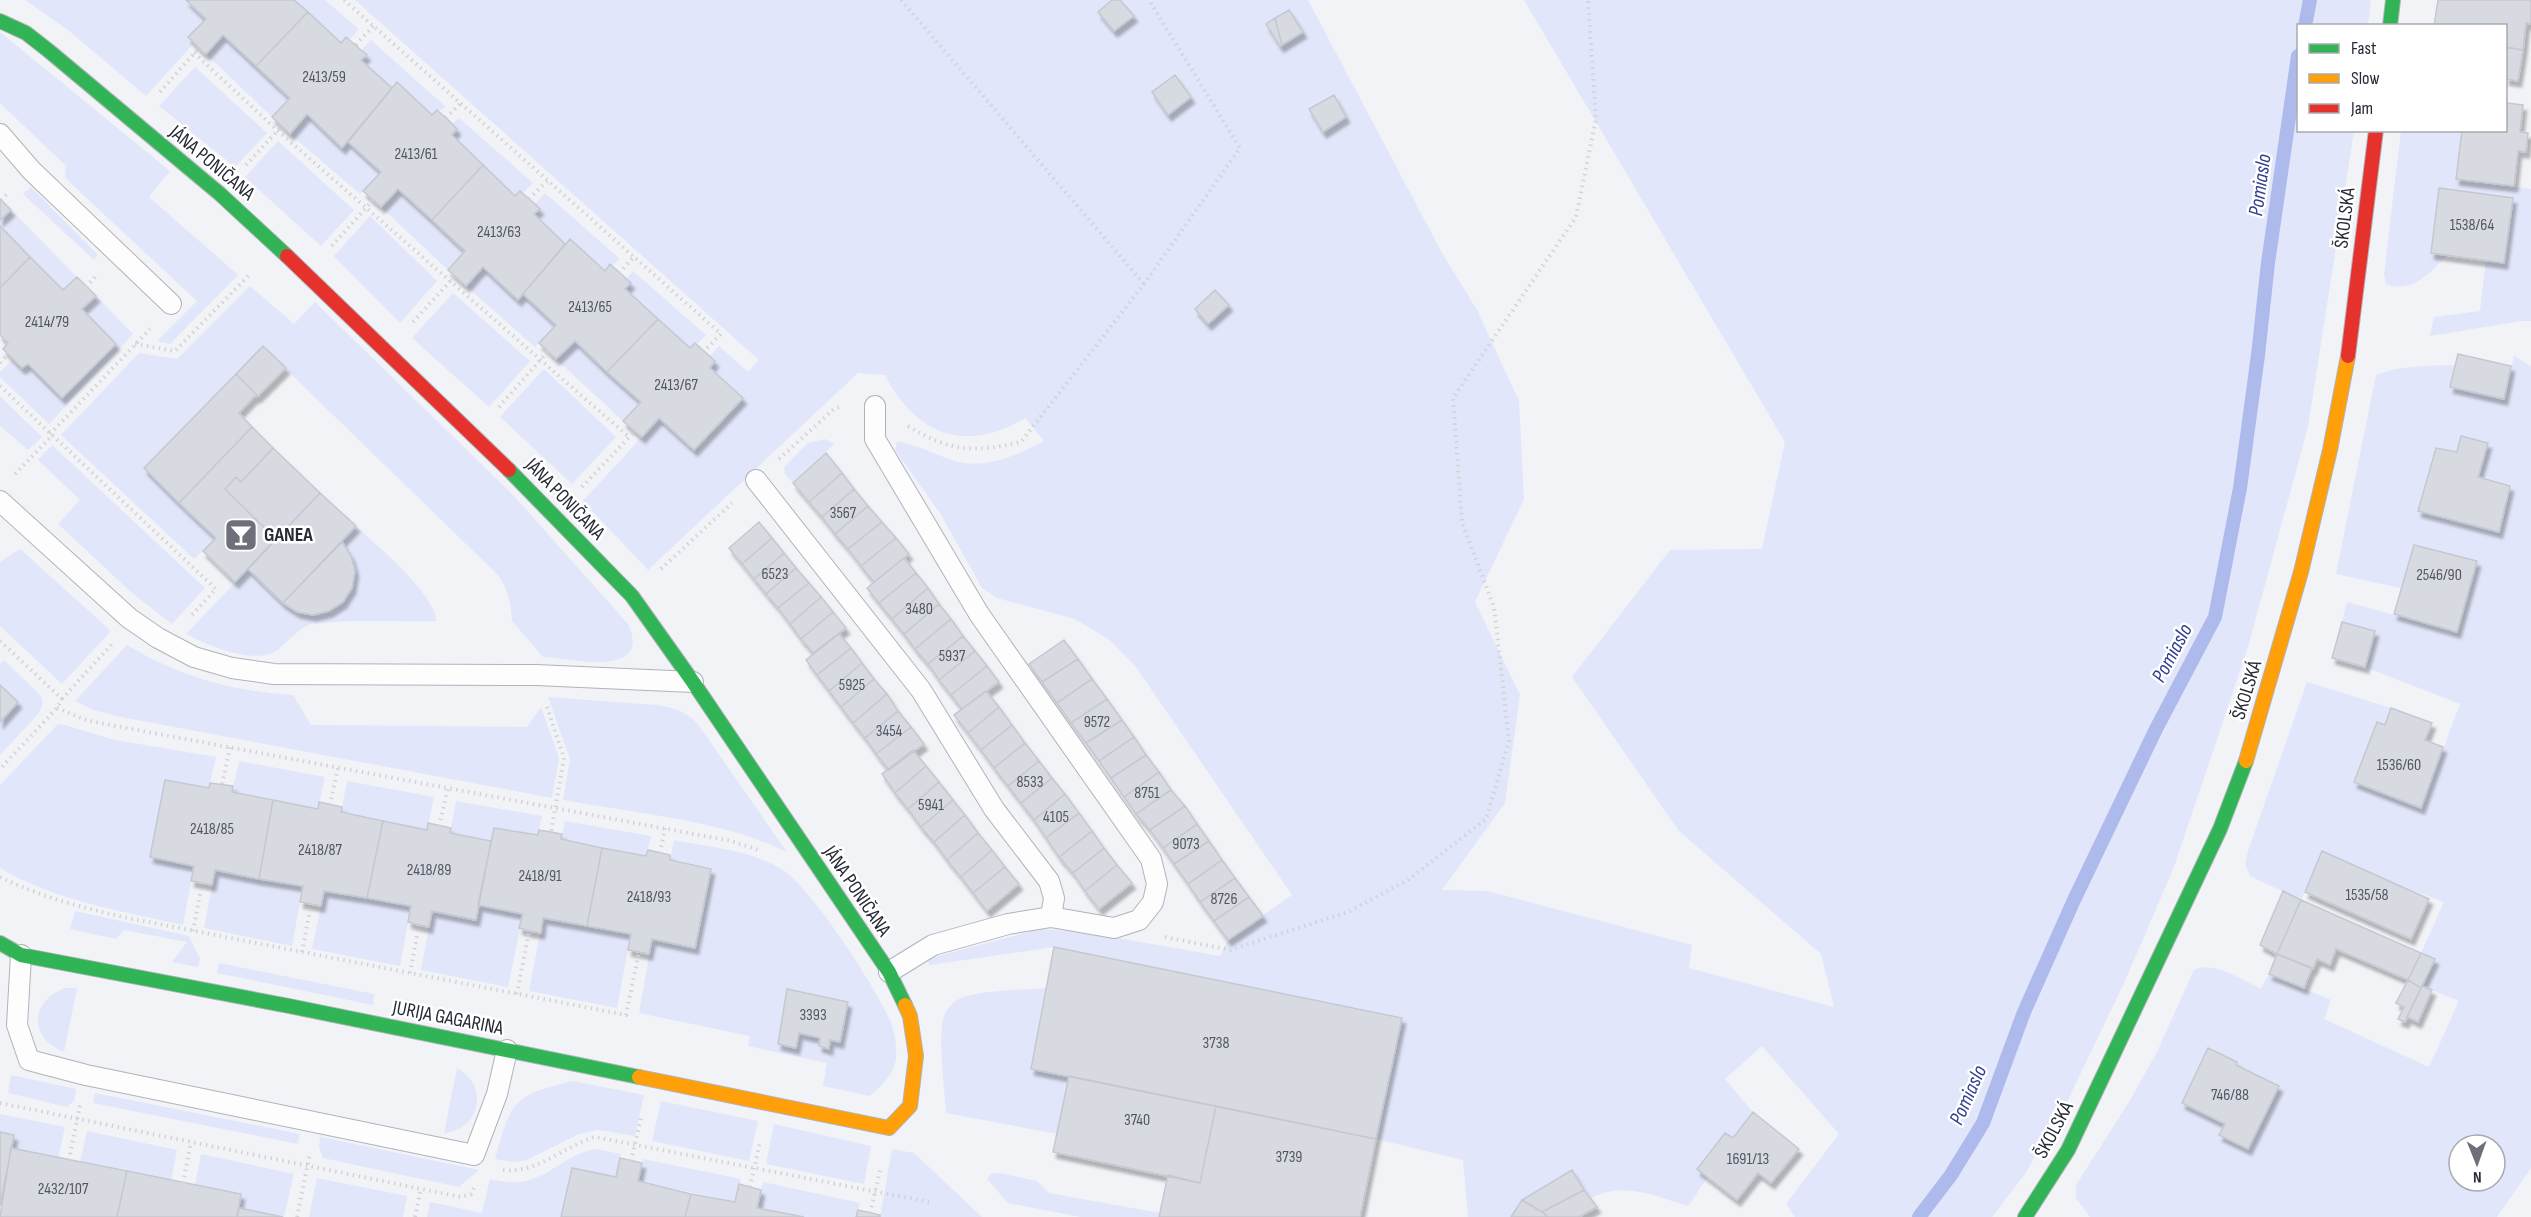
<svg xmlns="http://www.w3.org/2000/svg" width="2531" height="1217" font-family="'Sofia Sans Condensed',sans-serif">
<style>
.green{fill:#e1e6fa;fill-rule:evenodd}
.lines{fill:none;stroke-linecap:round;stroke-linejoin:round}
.stream{stroke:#adbaeb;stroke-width:14}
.building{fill:#d8dae2;stroke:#c5c8d0;stroke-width:1.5;filter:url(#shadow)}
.lane-casing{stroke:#b1b3bb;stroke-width:22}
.fast-casing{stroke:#b1b3bb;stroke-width:16}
.slow-casing{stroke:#b1b3bb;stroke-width:16}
.jam-casing{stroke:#b1b3bb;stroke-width:16}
.path{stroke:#d1d3d5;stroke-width:4;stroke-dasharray:1.5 4.5;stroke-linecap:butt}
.lane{stroke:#fdfdfe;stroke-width:20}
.fast{stroke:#30b455;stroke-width:14}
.slow{stroke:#ff9f0a;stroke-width:14}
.jam{stroke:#e5322d;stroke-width:14}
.labels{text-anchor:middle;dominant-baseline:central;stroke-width:5;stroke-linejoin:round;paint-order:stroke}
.number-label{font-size:16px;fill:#525662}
.street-label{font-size:20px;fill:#262a37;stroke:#fff}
.poi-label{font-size:20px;font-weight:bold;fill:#262a37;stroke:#fff;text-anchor:start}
.water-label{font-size:21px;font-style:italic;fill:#313e8e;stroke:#fff}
</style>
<defs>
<filter id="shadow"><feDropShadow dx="3.5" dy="6" stdDeviation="1.5" flood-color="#0004"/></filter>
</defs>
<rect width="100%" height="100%" fill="#f2f3f7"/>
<path class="green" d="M25,0h161l20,19 -17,18 5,6 -48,53 -78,-66z
M294,0h31l34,29 -10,11 -3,-3 -5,6z
M355,0h953l134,253 35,57 42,91 5,98 -49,103 45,93 -15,108 -63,87 45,1 205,54 -3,23 145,39 -13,-53 -142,-123 -107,-154 98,-127 92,-1 23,-107 -261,-442h847l-3,25 -70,1v104l56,1 -46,296 -60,220 -74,220 -50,116 -57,119 -42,72 -33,43h-197l-9,-13 53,-70 -77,-88 -37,33 28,33 -20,26 -8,-5 -28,36 11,8 -20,29c-34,-10 -63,-25 -97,-8l-19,-27 -61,46h-43l-5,-57 -87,-21 25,-121 -347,-71 -124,18 -2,-3 3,-4 108,-29 45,3 136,24 8,-16 64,-45 -156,-228 -26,-27 -35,-21 -78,-21 -15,-10 -42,-75 -45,-63 2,-8h4c19,4 35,13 54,19 32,9 62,-6 89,-20l-19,-23c-60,36 -109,17 -140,-43l-27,-2 -210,197 -65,-69 76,-83 35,32 49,-52 -33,-30 5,-7 -5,-5 9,-10 29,26 11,-12z
M0,32l170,139 -21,26 89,78 -68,69 -13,-3 40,-40 -132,-123 1,-12 -66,-63z
M223,35l67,63 -18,19 -66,-63z
M371,40l75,67 -14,8 -34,-32 -6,5 -31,-28 5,-5 -5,-5z
M195,67l72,66 -32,34 -76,-61z
M307,114l35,33 6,-5 33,30 -21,22 -70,-60z
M459,118l74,65 -10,10 -3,-2 -5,5 -63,-61 5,-6 -5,-5z
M2401,131h61l-5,48 74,10v132h-10l-91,15 4,-19 46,-6 6,-51 -38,-5c-18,17 -35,39 -62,29l-2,-10z
M278,141l76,69 -33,36 -76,-69z
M31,187l67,68 -4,5 -71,-66z
M398,189l67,62 -17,19 -67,-63z
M545,193l75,66 -15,12 -35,-32 -5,5 -30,-30 5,-5 -5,-5z
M11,210l66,67 -14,13 -63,-64v-6z
M370,216l67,65 -37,42 -66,-67z
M483,267l40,27 33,31 -21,22 -69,-61z
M633,271l73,64 -9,9 -2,-1 -5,5 -65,-59 5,-6 -4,-4z
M250,286l44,38 21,-22 199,194 114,128c25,54 -56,35 -85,33l-31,-36c-1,-19 -4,-31 -14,-46l-235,-228 -119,121 72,70 -22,21 -133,-124 78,-82 38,6z
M453,293l77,68 -41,46 -77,-69z
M96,296l37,38 -84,90 -49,-47v-5l13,-13 9,9 6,-4 34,33 54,-53 -34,-35z
M575,341l66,61 -18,19 -67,-62z
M2514,356l17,10v802l-34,49h-407l-14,-19v-13l53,-83 28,-50 37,-82c20,-10 49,11 67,19l8,-15 62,26 -7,19 105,48 30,-66 -37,-15 13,-27 -14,-6 23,-51 -49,-18 -73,-32 -21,48 -51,-24 -5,-11 3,-14 59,-169 84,26 -6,17 -9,-3 -21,60 66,26 39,-104 -95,-37 10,-36 -33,-9 5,-20 110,30 20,-71 -63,-16 -13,43 -65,-14 40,-199c26,-10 52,-9 79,-10l-5,22 54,12zM2459,1145h36v36h-36z
M544,369l72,68 -44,47 -72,-67z
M0,396l42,41 -14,13 -28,-24z
M825,439l9,5 -41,39 -8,-9 -1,-7 24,-24z
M52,445l153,143 -33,36 -40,-31 -74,-69 22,-24 -42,-40z
M356,526c24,23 75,63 81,95 -41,1 -85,-2 -125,3 -11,2 -25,18 -33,25 -22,18 -72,-4 -93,-15l62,-65c14,14 30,35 48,43 27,11 59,-12 59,-41 -1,-11 -7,-20 -13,-29z
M20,549l91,82 -49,53 -62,-58v-64z
M127,645c53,32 105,46 166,50l18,30 216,2 14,-20 18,51 -7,40 -431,-81 -28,-7 -18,-9z
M4,660l37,36 2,7 -4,10 -39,42v-33l18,-20 -18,-17v-21z
M548,697l108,8c17,2 28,6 41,18l90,129c-64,-32 -154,-39 -224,-52l7,-41z
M61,724l54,16 101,17 -7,31 -44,-7 -15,76 44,9 -11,59c-61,-14 -128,-24 -183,-57v-83l57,-60z
M239,761l86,16 -7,32 -86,-17z
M347,781l87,16 -7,33 -86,-18z
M456,801l86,15 -4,19 -44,-7 -3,13 -41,-8z
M565,821l86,15 -5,20 -85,-17z
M674,840c35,7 79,10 110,31 28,18 94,119 107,152 4,10 6,25 5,36 -2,15 -15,27 -26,37l-47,-10 4,-23 -79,-17 2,-10 -111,-23 13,-74 43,8 15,-78 -40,-9z
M215,870l88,16 -11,60 -88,-18z
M324,891l87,15 -11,60 -88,-17z
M478,905l45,9 -15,73 -87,-17 11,-59 43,9z
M75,911l114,25 11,23 -2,8 -26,-5 15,-20 -63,-12 -8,9 -46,-10z
M543,918l88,16 -14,74 -88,-17z
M219,963l155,31 -1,11 -156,-32z
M65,988h12l-13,64c-35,-14 -35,-50 1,-64z
M1047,988l-16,81 38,7 -12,58 -111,-21c-1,-24 -9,-76 -2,-97 2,-7 9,-13 15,-17 18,-9 66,-9 88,-11z
M457,1068c33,18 23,62 -13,65z
M11,1075l65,14 -2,12 -7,6 -59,-14z
M573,1081l71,14 -9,41 -37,-6 -19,4 -52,26 -12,2 -20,-3c16,-59 19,-64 78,-78z
M95,1093l205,41 -2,10 -205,-41z
M661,1101l97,20 -9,40 -97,-20z
M0,1114l65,13 -7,31 -47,-10 3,-13 -14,-3z
M774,1124l97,22 -7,38 -98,-20z
M87,1131l90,19 -6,31 -91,-19z
M320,1137h1l158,33 -20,17 -136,-29 -4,-11z
M596,1149l25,5 -5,23 -44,-9 -11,49h-134l3,-15 52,11 8,-34c9,2 19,4 29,3 28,-2 48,-29 77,-33z
M892,1149l22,4 68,64h-102z
M201,1154l93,20 -10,43 -45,-9 2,-14 -46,-9z
M643,1159l98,20 -6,23 -97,-21z
M999,1173l38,8 12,12 111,20 -1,4h-78l-73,-14 -21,-24 4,-5z
M317,1178l90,18 -4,21h-94z
M763,1182l97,21 -4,14h-52l-47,-9z"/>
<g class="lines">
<path class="stream" d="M2305,26l5,-26
M1919,1217l32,-42 32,-52 41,-111 50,-112 82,-171 59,-112 25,-129 18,-133 10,-92 30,-207"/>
</g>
<path class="building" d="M186,0h108l14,12 -52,54 -33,-31 -17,19 -4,-3 -14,-14 18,-18z
M1112,0h8l14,16 -20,15 -16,-19z
M2438,0h93v24l-5,-1 -3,27 -17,-3v-21h-72z
M1289,10l14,22 -21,13 -7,-27z
M308,12l33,31 5,-6 15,13 6,5 -6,5 31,28 -50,60 -35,-34 -17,20 -18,-17 18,-19 -34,-32z
M1275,18l7,27 -2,1 -14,-22z
M2506,47l17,3 -5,31 -12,-2z
M1175,75l16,22 -23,18 -16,-23z
M397,82l35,33 5,-5 9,8 11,11 -5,6 31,30 -51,55 -34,-31 -17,18 -18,-16 18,-19 -33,-30z
M1334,95l12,22 -23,15 -14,-23z
M2506,103l17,2 -3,27 8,1 -2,19 -8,-1 -4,35 -58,-7 6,-49h44z
M483,165l32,31 5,-5 15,13 5,5 -6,5 31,30 -47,56 -35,-33 -17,19 -18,-16 17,-19 -33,-31z
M2439,188l74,10 -9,65 -73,-10z
M0,199l11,11 -11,10z
M0,226l30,31 -30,31z
M570,239l35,32 5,-7 21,19 -6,6 33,30 -51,53 -32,-31 -19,18 -17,-16 17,-18 -33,-31z
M30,257l33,33 14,-13 19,19 -14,13 34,35 -54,54 -34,-34 -6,4 -19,-19 5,-6 -8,-8v-47z
M1215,290l14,15 -21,19 -13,-15z
M658,319l32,29 5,-5 20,18 -5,7 33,30 -49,52 -35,-32 -17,19 -4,-3 -15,-13 18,-19 -34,-30z
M263,346l23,22 -28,28 -22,-22z
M2458,354l53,12 -7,33 -54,-12z
M236,374l22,22 -4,1 -15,16 13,14 -73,76 -35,-35z
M252,427l21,21 -32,34 -5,-5 -11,12 51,50 -41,43 -32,-31 13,-13 -37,-35z
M2461,436l27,7 -10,34 32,9 -11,46 -81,-21 18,-63 21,4z
M273,448l47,45 -44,46 -51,-50 11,-12 5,5z
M826,453l16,20 -33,29 -16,-19z
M842,473l12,16 -32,28 -13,-15z
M854,489l14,17 -33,28 -13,-17z
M320,493l36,33 -73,77 -35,-34z
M868,506l14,16 -34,27 -13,-15z
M759,522l13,16 -30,26 -13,-16z
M882,522l14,16 -35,28 -13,-17z
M772,538l12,15 -30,26 -12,-15z
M896,538l13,16 -35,28 -13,-16z
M342,542l9,14 4,15 -3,17 -9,14 -14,9 -16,4 -16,-3 -14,-9z
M2414,545l63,16 -20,71 -63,-18z
M784,553l12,15 -30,26 -12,-15z
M904,558l12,15 -37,30 -12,-15z
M796,568l13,15 -31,25 -12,-14z
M916,573l12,15 -36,31 -13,-16z
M809,583l12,14 -31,27 -12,-16z
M928,588l11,16 -35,30 -12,-15z
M821,597l12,15 -32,27 -11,-15z
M939,604l12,15 -36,30 -11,-15z
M833,612l13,16 -33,25 -12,-14z
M951,619l12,17 -35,28 -13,-15z
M2342,622l33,9 -10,36 -33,-9z
M839,634l12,14 -34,27 -11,-15z
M963,636l12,15 -36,29 -11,-16z
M1064,640l14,19 -36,23 -13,-18z
M851,648l11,15 -33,28 -12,-16z
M975,651l12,15 -36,29 -12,-15z
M1078,659l14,20 -35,24 -15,-21z
M862,663l12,16 -33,28 -12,-16z
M987,666l12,16 -37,27 -11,-14z
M874,679l13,15 -34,29 -12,-16z
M1092,679l15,20 -36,24 -14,-20z
M0,685l18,17 -18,20z
M986,691l13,16 -31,26 -14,-18z
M887,694l11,17 -33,27 -12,-15z
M1107,699l15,21 -36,23 -15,-20z
M999,707l13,18 -31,25 -13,-17z
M2391,708l41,15 -7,17 18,7 -22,61 -67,-26 23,-60 8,3z
M898,711l13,16 -35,27 -11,-16z
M1122,720l12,17 -35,24 -13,-18z
M1012,725l13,18 -31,25 -13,-18z
M911,727l13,17 -35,26 -13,-16z
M1134,737l12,18 -35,23 -12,-17z
M1025,743l14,18 -31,25 -14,-18z
M913,750l13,16 -31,27 -13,-19z
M1146,755l13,17 -35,25 -13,-19z
M1039,761l13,17 -31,25 -13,-17z
M926,766l13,16 -31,27 -13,-16z
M1159,772l12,18 -35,24 -12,-17z
M1052,778l13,16 -31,26 -13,-17z
M165,780l44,8 1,-5 23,3 -1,6 41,8 -14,79 -44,-9 -3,15 -10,-2 -11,-2 3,-15 -44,-9z
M939,782l14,18 -32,27 -13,-18z
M1171,790l14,16 -35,24 -14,-16z
M1065,794l14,19 -33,25 -12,-18z
M273,800l45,9 1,-7 23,5 -1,5 42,9 -16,77 -43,-7 -3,15 -21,-4 3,-16 -44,-7z
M953,800l12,15 -31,27 -13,-15z
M1185,806l12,18 -34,24 -13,-18z
M1079,813l13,18 -33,26 -13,-19z
M965,815l13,18 -31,27 -13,-18z
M383,821l44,9 1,-7 23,5 -1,5 41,8 -15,79 -44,-9 -3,16 -10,-2 -11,-3 3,-16 -44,-8z
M1197,824l12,17 -35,23 -11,-16z
M494,828l44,7 1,-5 12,2 11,2 -1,5 41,9 -15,78 -44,-8 -2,15 -12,-2 -10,-3 4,-14 -45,-9z
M1092,831l12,17 -31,25 -14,-16z
M978,833l14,17 -31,27 -14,-17z
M1209,841l13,19 -34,24 -14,-20z
M602,848l44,8 2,-6 22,5v5l41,9 -16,79 -43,-9 -3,15 -10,-2 -11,-2 3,-16 -44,-8z
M1104,848l13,17 -32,26 -12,-18z
M992,850l13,17 -32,26 -12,-16z
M2322,851l107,48 -18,40 -106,-47z
M1222,860l13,18 -35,24 -12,-18z
M1117,865l15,18 -33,26 -14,-18z
M1005,867l14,17 -32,27 -14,-18z
M1235,878l14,19 -35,24 -14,-19z
M2283,891l18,9 -24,54 -17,-9z
M1249,897l14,19 -35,24 -14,-19z
M2301,900l120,53 -13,27 -72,-31 -6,16 -13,-6 -4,10 -36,-15z
M1054,947l348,71 -26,121 -345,-70z
M2421,953l14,6 -14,29 -13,-8z
M2277,954l35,14 -8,20 -35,-14z
M2408,980l13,8 -16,34 -7,-3 6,-12 -8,-4z
M2422,986l10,4 -14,32 -11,-5z
M787,989l61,13 -8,40 -10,-2 -1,9 -10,-3 1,-8 -21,-5 -3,15 -18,-4z
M2208,1048l29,14 -1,3 43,21 -31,63 -29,-14 6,-11 -43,-21z
M1069,1076l147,30 -16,77 -147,-31z
M1216,1106l160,33 -16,78h-201l9,-42 32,8z
M1753,1112l46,37 -28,34 -13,-10 -21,27 -40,-31 28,-36 8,5z
M0,1132l14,3 -14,71z
M11,1148l116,23 -10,46h-117z
M620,1158l22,5 -4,18 53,13 -6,23h-124l11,-49 44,9z
M1572,1170l12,20 -42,22 -20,-12z
M127,1171l114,23 -4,23h-120z
M739,1184l22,6 -4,18 47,9h-119l6,-23 44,8z
M1584,1190l13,17 -18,10h-31l-6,-5z
M1522,1200l20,12 6,5h-37z
M239,1208l44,9h-46z
M858,1210l22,5v2h-24z"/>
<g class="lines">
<g class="lane-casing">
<path id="lane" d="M0,134l31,36 140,134
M875,406v33l104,175 172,245 6,25 -4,18 -14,18 -25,8 -63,-11 -43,7 -75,21 -44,27
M756,480l165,210 73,119 55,72 5,17 -3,19
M0,501l129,117 29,20 36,19 38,11 42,6 262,1 157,7
M21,955l-4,70 12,35 57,15 388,80 23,-61 10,-44"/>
</g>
<g class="fast-casing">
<path id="fast" d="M0,21l26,12 23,18 171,143 67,62
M2390,26l3,-26
M509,470l123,126 61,86 196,290 16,33
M0,943l21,12 268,51 350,71
M2025,1217l43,-67 152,-321 26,-68"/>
</g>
<g class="slow-casing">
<path id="slow" d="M2246,761l55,-189 29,-122 18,-94
M639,1077l250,51 21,-22 6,-50 -6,-40 -5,-11"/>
</g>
<g class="jam-casing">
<path id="jam" d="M287,256l222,214
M2348,356l28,-226"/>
</g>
<path class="path" d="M344,0l377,334 -17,17
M901,0l243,284
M356,45l17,-19
M194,53l84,78 351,306
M160,92l39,-44
M446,118l14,-14
M246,165l36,-39
M529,199l18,-18
M1,200l6,-6
M332,246l41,-46
M619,273l15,-16
M86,287l9,-10
M413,322l42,-46
M135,344l40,7 76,-78
M0,363l8,-9
M0,386l216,203 -27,29
M499,407l49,-56
M908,426c43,26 65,27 113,16l123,-158 96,-136 -91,-148
M50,434l100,-105
M779,459l55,-50 8,-3
M15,474l37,-38
M582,487l53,-56
M661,569l71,-66
M0,641l62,58 -5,9 -57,61
M62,699l50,-55
M547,707l17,51 -13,74
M57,708l32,13 642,120 28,9
M222,784l8,-37
M330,805l8,-37
M439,826l9,-38
M660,853l5,-25
M0,877c39,19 80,30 123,40l503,98 13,-63
M193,931l9,-48
M1165,937l65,13 118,-38 60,-32 78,-61 23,-78 -15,-134 -32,-84 -9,-125 123,-181 20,-98 -8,-119
M302,952l9,-48
M410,973l9,-48
M517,994l12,-63
M0,1103l461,94 10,-3 3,-6
M69,1160l11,-55
M631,1161l10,-43
M503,1170c34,4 61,-24 92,-33l334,65
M183,1183l8,-41
M750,1187l10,-45
M870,1213l11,-46
M297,1217l13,-64
M415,1217l6,-29"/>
<use href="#lane" class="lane"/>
<use href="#fast" class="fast"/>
<use href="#slow" class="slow"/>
<use href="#jam" class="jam"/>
</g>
<defs>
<g id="bar-square" transform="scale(1.725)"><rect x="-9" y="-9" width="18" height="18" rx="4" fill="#6d707a" stroke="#fff"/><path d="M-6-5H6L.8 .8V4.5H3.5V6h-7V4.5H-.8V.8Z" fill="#fff"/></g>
</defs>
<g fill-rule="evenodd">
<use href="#bar-square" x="241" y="535"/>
</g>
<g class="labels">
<g class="number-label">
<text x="324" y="77">2413/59</text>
<text x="416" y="154">2413/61</text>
<text x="2472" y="225">1538/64</text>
<text x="499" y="232">2413/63</text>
<text x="590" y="307">2413/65</text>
<text x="47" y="322">2414/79</text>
<text x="676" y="385">2413/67</text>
<text x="843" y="513">3567</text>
<text x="775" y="574">6523</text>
<text x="2439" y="575">2546/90</text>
<text x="919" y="609">3480</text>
<text x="952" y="656">5937</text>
<text x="852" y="685">5925</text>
<text x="1097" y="722">9572</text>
<text x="889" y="731">3454</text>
<text x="2399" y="765">1536/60</text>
<text x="1030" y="782">8533</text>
<text x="1147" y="793">8751</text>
<text x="931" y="805">5941</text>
<text x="1056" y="817">4105</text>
<text x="212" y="829">2418/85</text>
<text x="1186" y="844">9073</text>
<text x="320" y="850">2418/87</text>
<text x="429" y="870">2418/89</text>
<text x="540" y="876">2418/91</text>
<text x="2367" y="895">1535/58</text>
<text x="649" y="897">2418/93</text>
<text x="1224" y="899">8726</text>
<text x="813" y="1015">3393</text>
<text x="1216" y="1043">3738</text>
<text x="2230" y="1095">746/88</text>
<text x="1137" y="1120">3740</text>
<text x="1289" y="1157">3739</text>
<text x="1748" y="1159">1691/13</text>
<text x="63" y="1189">2432/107</text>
</g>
<g class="street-label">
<text transform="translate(212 163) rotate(40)">JÁNA PONIČANA</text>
<text transform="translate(2345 218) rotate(-83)">ŠKOLSKÁ</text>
<text transform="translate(565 499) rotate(46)">JÁNA PONIČANA</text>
<text transform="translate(2247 690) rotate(-73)">ŠKOLSKÁ</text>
<text transform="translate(857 891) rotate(56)">JÁNA PONIČANA</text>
<text transform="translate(448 1018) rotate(11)">JURIJA GAGARINA</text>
<text transform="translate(2054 1130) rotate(-62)">ŠKOLSKÁ</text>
</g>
<g class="poi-label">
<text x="264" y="535">GANEA</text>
</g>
<g class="water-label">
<text transform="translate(2260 185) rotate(-82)">Pomiaslo</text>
<text transform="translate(2172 653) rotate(-62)">Pomiaslo</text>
<text transform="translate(1968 1095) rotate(-66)">Pomiaslo</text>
</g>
</g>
<rect x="2297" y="24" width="210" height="108" fill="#ffffff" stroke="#a8aaaf" stroke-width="1.5"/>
<rect x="2309" y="44" width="30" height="9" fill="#30b455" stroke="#a8aaaf" stroke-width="1.5"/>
<text x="2351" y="54" font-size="18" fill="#262a37">Fast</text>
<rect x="2309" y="74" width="30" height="9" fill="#ff9f0a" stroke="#a8aaaf" stroke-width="1.5"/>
<text x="2351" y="84" font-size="18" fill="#262a37">Slow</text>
<rect x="2309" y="104" width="30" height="9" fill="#e5322d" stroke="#a8aaaf" stroke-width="1.5"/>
<text x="2351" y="114" font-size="18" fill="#262a37">Jam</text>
<g transform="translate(2477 1163) rotate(179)"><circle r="28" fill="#ffffff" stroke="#a8aaaf" stroke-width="1.5"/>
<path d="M0-4.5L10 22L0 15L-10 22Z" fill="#6d707a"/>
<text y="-9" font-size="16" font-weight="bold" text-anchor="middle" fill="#262a37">N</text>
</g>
</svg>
